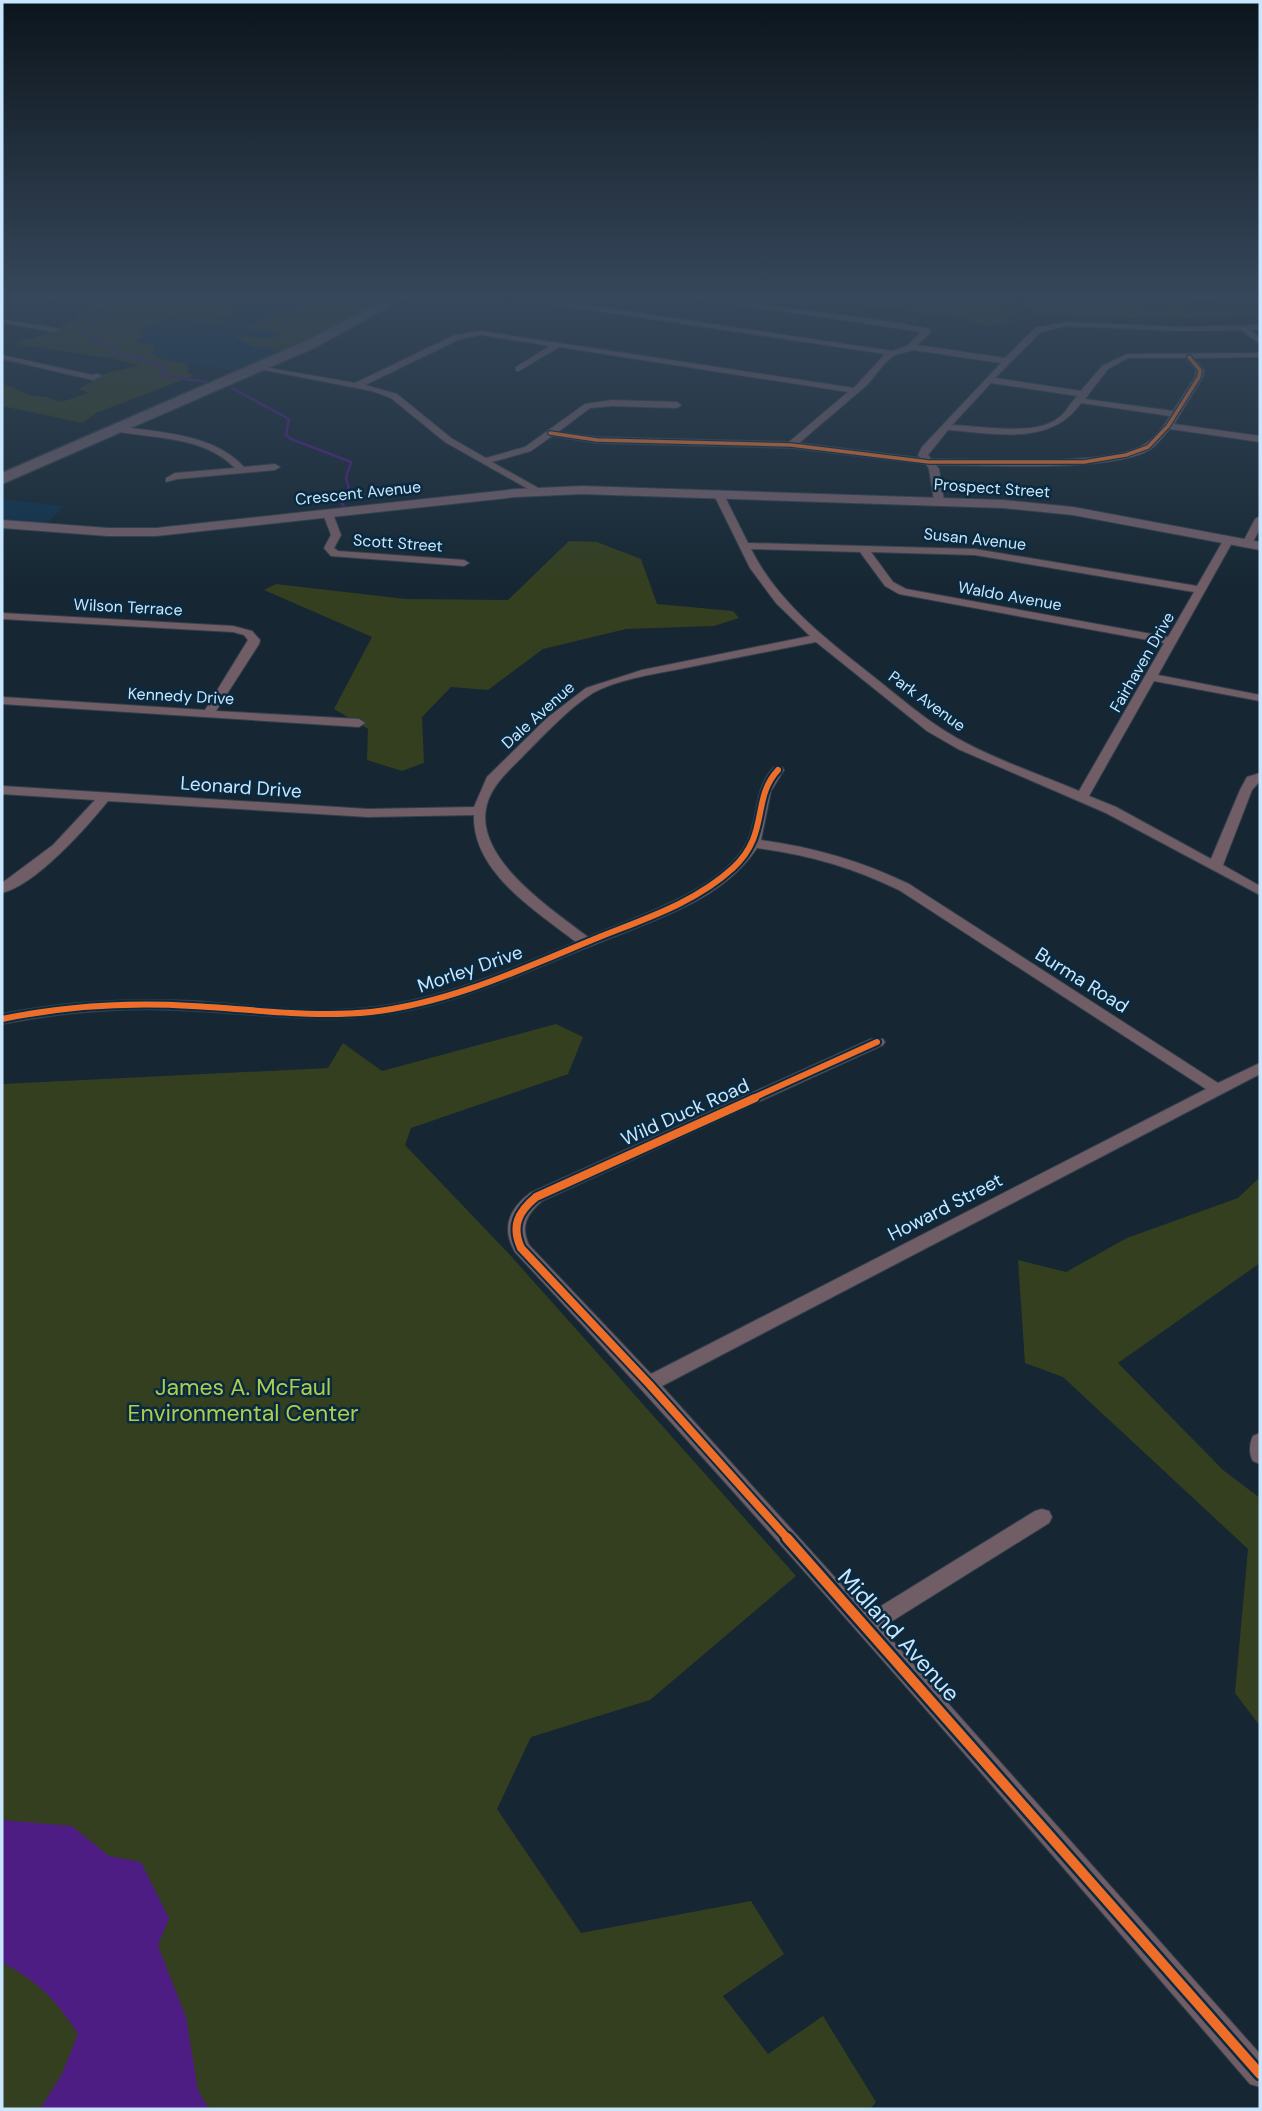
<svg xmlns="http://www.w3.org/2000/svg" width="1262" height="2111" font-family="'DM Sans',sans-serif">
<style>
.built{fill:#0e3149}
.green{fill:#343f1f}
.water{fill:#4e1d83}
.lines{fill:none;stroke-linecap:round;stroke-linejoin:round}
.stream{stroke:#4e1d83;stroke-width:2.5}
.street-casing{stroke:#32414d;stroke-width:2}
.secondary-casing{stroke:#32414d;stroke-width:2}
.primary-casing{stroke:#32414d;stroke-width:3}
.street{fill:#715d65;fill-rule:evenodd}
.secondary{fill:#715e69;fill-rule:evenodd}
.primary{fill:#6a5d68;fill-rule:evenodd}
.cycleway-far3-casing{stroke:#092a40;stroke-width:6}
.cycleway-far2-casing{stroke:#092a40;stroke-width:10}
.cycleway-far1-casing{stroke:#092a40;stroke-width:12}
.cycleway-casing{stroke:#092a40;stroke-width:15}
.cycleway-far3{stroke:#ee6e29;stroke-width:3.5}
.cycleway-far2{stroke:#ee6e29;stroke-width:6}
.cycleway-far1{stroke:#ee6e29;stroke-width:8}
.cycleway{stroke:#ee6e29;stroke-width:10}
.labels{text-anchor:middle;dominant-baseline:central;stroke-width:5;stroke-linejoin:round;paint-order:stroke}
.far-street-label{font-size:16px;fill:#c8e7ff;stroke:#092a40}
.street-label{font-size:19px;fill:#c8e7ff;stroke:#092a40}
.near-park-label{font-size:23px;fill:#aece4b;stroke:#092a40}
.near-street-label{font-size:23px;fill:#c8e7ff;stroke:#092a40}
</style>
<rect width="100%" height="100%" fill="#162733"/>
<path class="built" d="M133,296h259l-39,22 -82,39 -35,14 -76,-12 -47,-25 -3,-5 2,-5z
M2,499l63,7 -18,17 -31,-2 -14,12z"/>
<path class="green" d="M128,296l5,4 4,-4h120l9,1 -9,-1 -22,11 7,2 -4,2 -6,-3 -3,2 7,2 -20,7 7,2 -5,3 -50,-6 -32,13 11,4 -11,5 3,4h16l-2,5 4,2 -5,2 8,6 28,5v8l5,4 -97,37 -13,10 -81,-17v-23l28,12 17,2 14,5 28,-9 -10,-4 28,-16 33,-8 -31,-7 -93,-14 2,-3c27,-3 50,-19 72,-32 12,-6 26,-9 38,-13z
M348,296h44l-21,11 -10,-1 9,2 -84,43 -34,-5 -19,-11 37,4 12,-7 -39,-5 5,-3 8,1 18,-12 12,1 20,-11 -8,-2 3,-2 34,5z
M783,296h60l69,5 3,-5h12l-5,2 37,6 33,-2 23,9 -10,7 6,4 -26,4 -26,-9z
M1116,296h34l-10,5 3,5 24,1 2,-10 23,1 -4,10 72,2v5l-96,4 -127,-4 -13,-8 1,-3h97l-1,-4 -9,-2z
M569,541l28,1 44,17 16,45 76,7 6,7 -25,8 -88,3 -83,20 -55,41 -37,-3 -29,30 2,46 -22,8 -35,-11 1,-31 -34,-20 38,-72 -108,-47 12,-6 129,15 103,1z
M556,1024l27,13 -15,37 -157,54 -6,17 105,110 286,321 -146,124 -119,37 -34,72 84,124 170,-32 33,53 -61,42 45,58 55,-38 53,86 -6,7h-868v-1025l326,-16 15,-25 39,28z
M1260,1177v86l-142,100 105,107 37,28v228l-25,-33 13,-144 -185,-172 -38,-14 -7,-103 48,12 61,-34 111,-40z"/>
<path class="water" d="M2,1820l70,6 37,30 32,6 28,56 -11,28 28,71 12,73 11,19h-169l22,-35 16,-40c-20,-32 -42,-55 -76,-71z"/>
<g class="lines">
<path class="stream" d="M90,324l11,-14
M84,329l-2,4 26,12 12,10 18,3 29,11 -6,4 3,3 43,6
M232,388l57,31 -3,16 5,4 60,23 -5,16 4,15 -8,11 3,4"/>
<g class="street-casing">
<path id="street" d="M2,296h9l-9,4z
M35,296h16l62,10 -4,2z
M558,296h8l-6,5 332,50 15,-5 14,-14 -239,-36h17l187,25 44,8v4l-13,12 88,13 30,-30 31,-6 114,5 80,-2v4l-10,1 10,8v6l-19,-14 -61,1 -114,-5 -25,6 -46,46 86,13 21,-25 25,-12 133,-1v4l-66,1 10,12 -1,7 -29,47 86,12v6l-90,-13c-6,6 -12,15 -19,20 -36,24 -168,16 -215,16l3,4 5,32 -5,3 -5,-3 -5,-32 -3,-5 -135,-16 -194,-5 -45,-7 -21,15 -39,11 48,27 2,2 -5,3 -92,-52 -54,-44 -19,-7 -118,-23 4,-2 97,17 100,-48 26,-4 373,57 31,-34 -334,-50v-4zM481,335l69,11 -34,21v4h3l40,-24 289,45 -59,50 -192,-5 -39,-5 32,-24 22,-2 65,2 4,-3 -4,-3 -65,-2 -27,4 -60,43 -39,11 -35,-20 -54,-44 -32,-9 95,-46zM913,350l88,13 -79,84 -4,8 3,3 -122,-15 68,-58 18,-22 10,-8zM1128,358h58l10,12 -1,7 -22,34 -88,-12 23,-30zM991,383l87,13c-7,4 -11,17 -21,23 -24,17 -76,7 -105,6zM1081,403l89,13c-6,10 -15,22 -25,28 -32,23 -169,15 -214,15l-3,-4 20,-25c47,3 102,17 133,-27z
M2,319l53,9 4,2 -4,2 -53,-9z
M2,355l90,20 6,-1 4,2 -9,4 -91,-21z
M118,426c42,7 95,7 126,41l31,-3 5,3 -5,3 -98,9 -11,3v-4l9,-5 60,-5c-31,-32 -80,-29 -120,-37v-4z
M718,490l5,3 25,50 227,6 222,37 27,-47 9,2 -75,134 102,20v6l-106,-20 -65,115 27,11 95,52 29,-69 7,-13 13,-4v8l-8,9 -29,75 37,21v9l-154,-82 -148,-64 -31,-18 -111,-89c-45,9 -91,18 -136,27 -26,5 -65,11 -87,24 -25,16 -47,40 -68,61 -14,15 -32,29 -38,50 -15,54 65,105 101,133 47,-20 135,-47 159,-95 12,-25 6,-53 27,-75h8l2,3 -13,21 -10,49c52,7 101,21 148,44l309,199 42,-20v11l-598,312 206,228 167,-103 7,-2 7,2 3,6 -3,6 -168,105 379,426v33l-10,-3c-242,-281 -483,-561 -735,-832 -14,-24 -6,-43 15,-59l341,-154h12l2,3 -2,3 -341,156c-15,13 -22,25 -13,44l122,129 555,-285 -307,-199c-45,-22 -92,-36 -142,-42 -32,49 -94,69 -146,90 -78,30 -156,70 -240,78 -66,7 -130,-4 -196,-6 -59,-3 -116,3 -173,14v-10c63,-13 127,-16 191,-13 60,4 120,14 181,6 71,-9 137,-38 202,-65 -40,-31 -104,-70 -102,-127l-106,2 -260,-16c-22,27 -72,84 -106,92v-10l51,-38 42,-45 -93,-6v-8l366,23 106,-2 13,-30 60,-59 39,-30 56,-18 168,-34 -34,-33 -26,-35 -37,-75zM751,549l109,3 25,34 14,8 265,49 -85,148c-38,-16 -77,-29 -113,-48 -30,-15 -56,-37 -82,-58 -50,-40 -104,-78 -133,-136zM871,552l104,3 219,37 -26,45 -262,-48 -13,-7z
M328,511l5,3 8,21 -7,13 4,3 126,9 5,3 -5,3 -133,-10 -7,-8 7,-13 -8,-21z
M1260,516v12l-8,16 -9,2 -1,-2 13,-25z
M2,613l231,13 19,5 8,9 -1,4 -43,67 143,8 6,4 -6,4 -357,-23v-7l203,13 43,-70 -4,-5 -11,-3 -231,-13z
M1260,1433v31l-7,-3c-4,-7 -4,-17 0,-25z"/>
</g>
<g class="secondary-casing">
<path id="secondary" d="M1169,296h91v6l-86,-3z
M582,486l421,14 70,7 187,35v8l-187,-35 -70,-7 -421,-14 -66,3 -360,39h-48l-106,-8v-8l106,8h48l360,-39z"/>
</g>
<g class="primary-casing">
<path id="primary" d="M393,296h15l-92,51 -314,137v-11l304,-132z"/>
</g>
<use href="#street" class="street"/>
<use href="#secondary" class="secondary"/>
<use href="#primary" class="primary"/>
<g class="cycleway-far3-casing">
<path id="cycleway-far3" d="M550,433l47,7 194,5 138,17h155l42,-7 22,-8 20,-21 31,-49 1,-7 -11,-13"/>
</g>
<g class="cycleway-far2-casing">
<path id="cycleway-far2" d="M2,1019c63,-13 126,-17 190,-13 60,3 119,12 179,6 80,-9 153,-44 226,-74 47,-19 98,-35 136,-70 37,-34 18,-69 45,-98
M751,1099l126,-57"/>
</g>
<g class="cycleway-far1-casing">
<path id="cycleway-far1" d="M755,1098l-219,99c-18,15 -25,29 -15,51l128,136 140,156"/>
</g>
<g class="cycleway-casing">
<path id="cycleway" d="M787,1538l473,536"/>
</g>
<use href="#cycleway-far3" class="cycleway-far3"/>
<use href="#cycleway-far2" class="cycleway-far2"/>
<use href="#cycleway-far1" class="cycleway-far1"/>
<use href="#cycleway" class="cycleway"/>
</g>
<linearGradient id="sky" x2="0" y2="1"><stop stop-color="#0c151c"/><stop offset="0.5" stop-color="#36475b"/><stop offset="1" stop-color="#36475b" stop-opacity="0"/></linearGradient>
<rect width="1262" height="591" fill="url(#sky)"/>
<g class="labels">
<g class="far-street-label">
<text transform="translate(992 488) rotate(4)">Prospect Street</text>
<text transform="translate(358 493) rotate(-6)">Crescent Avenue</text>
<text transform="translate(975 539) rotate(6)">Susan Avenue</text>
<text transform="translate(398 543) rotate(4)">Scott Street</text>
<text transform="translate(1010 596) rotate(10)">Waldo Avenue</text>
<text transform="translate(128 607) rotate(3)">Wilson Terrace</text>
<text transform="translate(1142 662) rotate(-60)">Fairhaven Drive</text>
<text transform="translate(181 696) rotate(3)">Kennedy Drive</text>
<text transform="translate(927 701) rotate(36)">Park Avenue</text>
<text transform="translate(538 715) rotate(-42)">Dale Avenue</text>
</g>
<g class="street-label">
<text transform="translate(241 787) rotate(4)">Leonard Drive</text>
<text transform="translate(470 969) rotate(-19)">Morley Drive</text>
<text transform="translate(1082 980) rotate(32)">Burma Road</text>
<text transform="translate(685 1112) rotate(-24)">Wild Duck Road</text>
<text transform="translate(945 1207) rotate(-27)">Howard Street</text>
</g>
<g class="near-park-label">
<text x="243" y="1387">James A. McFaul<tspan x="243" dy="26">Environmental Center</tspan></text>
</g>
<g class="near-street-label">
<text transform="translate(899 1635) rotate(48)">Midland Avenue</text>
</g>
</g>
<rect width="1262" height="2111" fill="none" stroke="#c8e7ff" stroke-width="7"/>
</svg>
